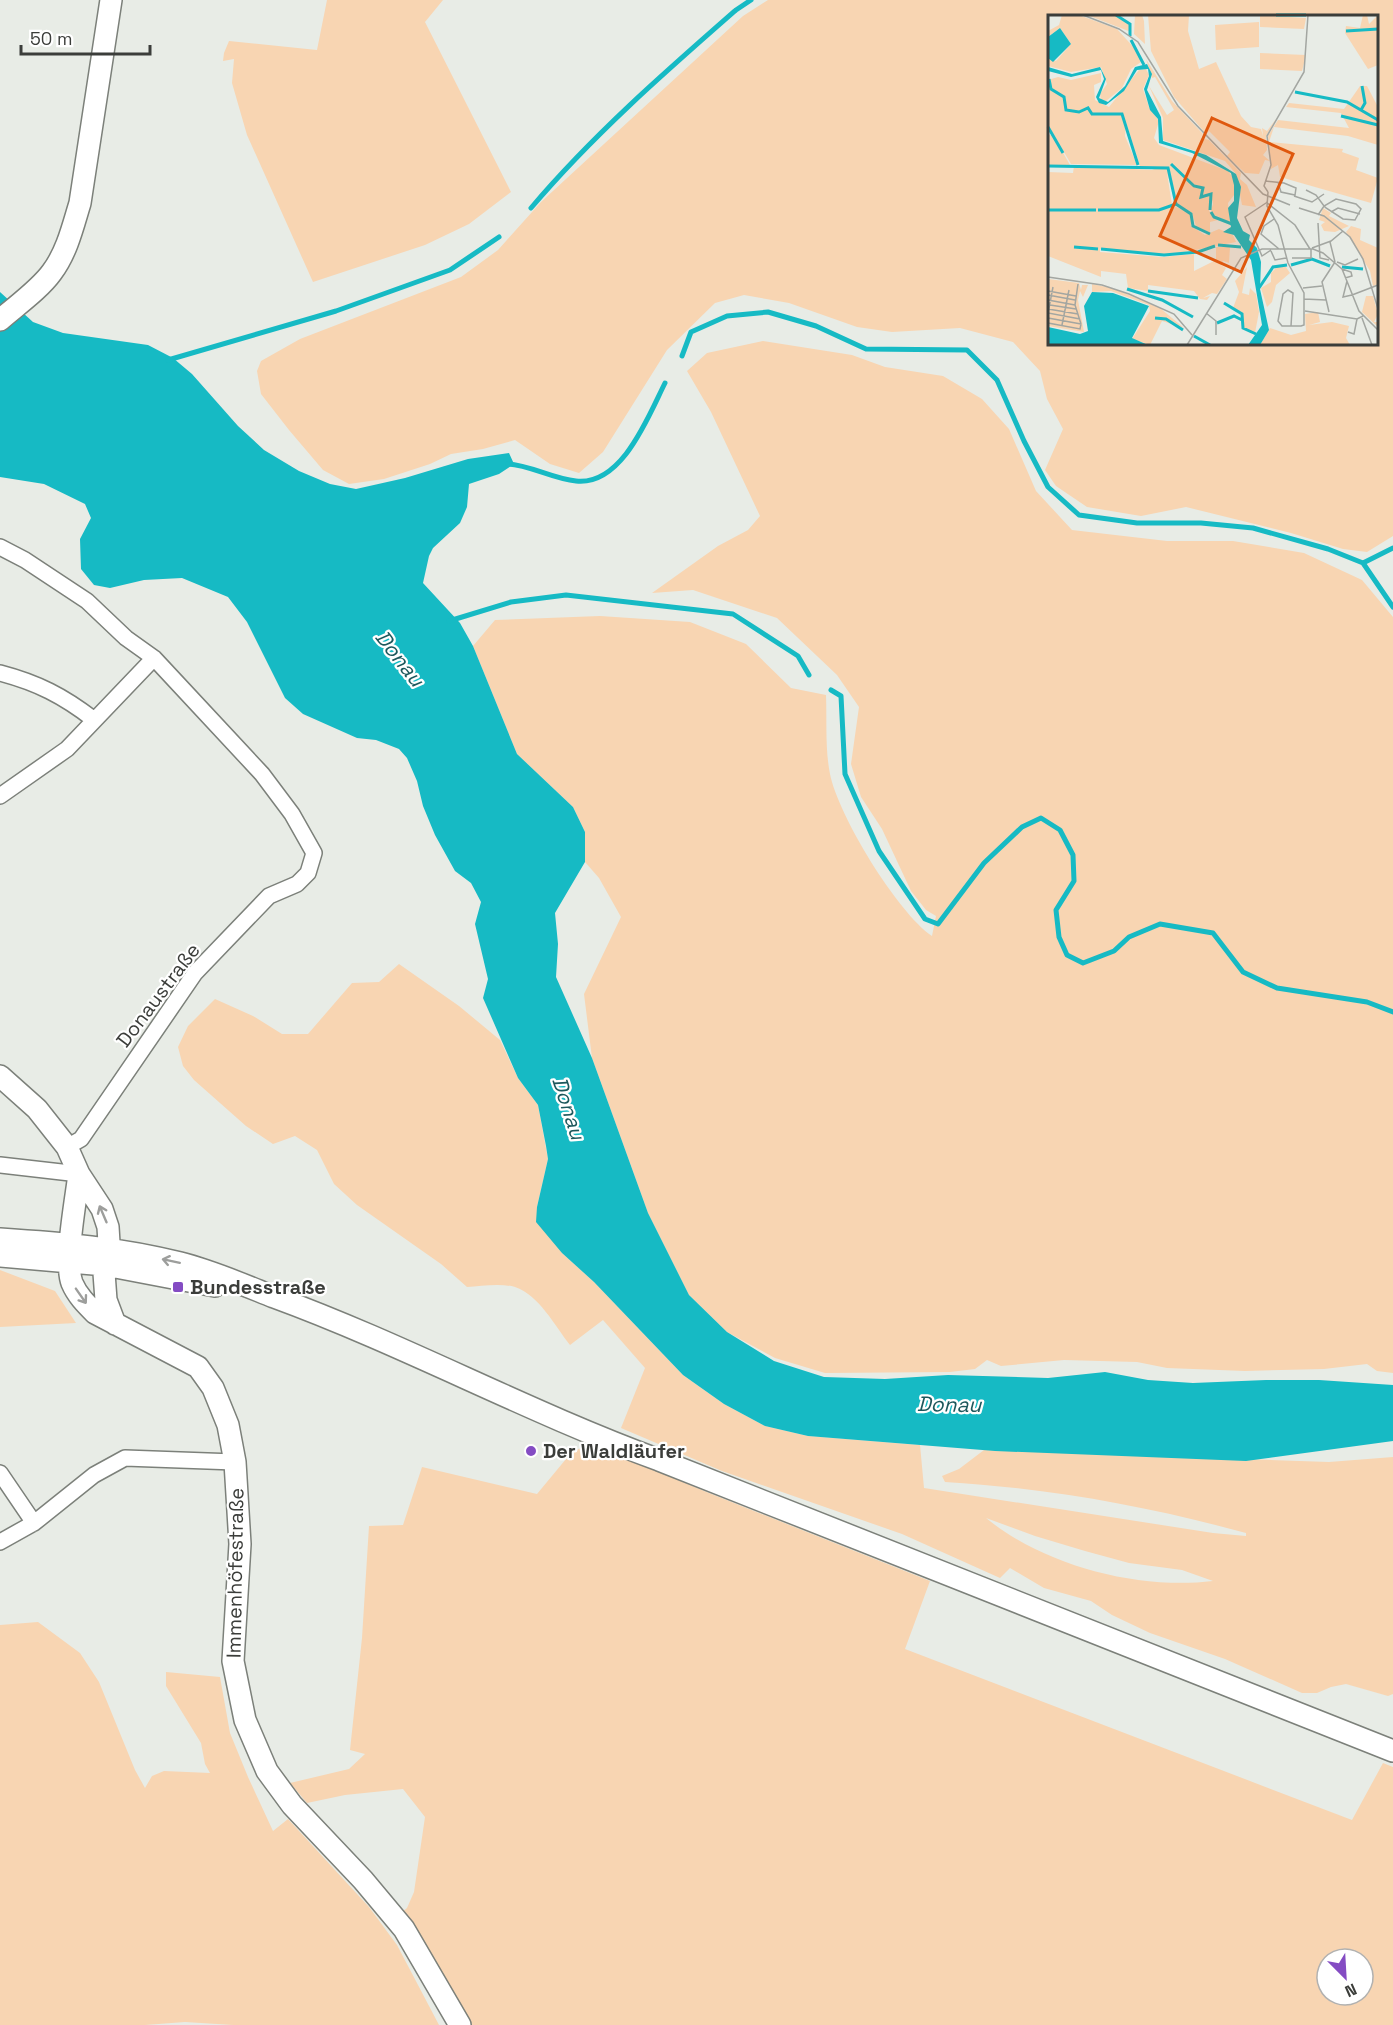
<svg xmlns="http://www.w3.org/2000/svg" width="1393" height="2025" font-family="'Space Grotesk',sans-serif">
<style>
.green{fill:#f8d5b2;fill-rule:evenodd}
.water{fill:#16bac4}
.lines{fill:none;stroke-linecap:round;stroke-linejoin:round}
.stream{stroke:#16bac4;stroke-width:5}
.street-casing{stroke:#7c807a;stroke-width:18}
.secondary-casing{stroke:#7c807a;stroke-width:24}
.street{stroke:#fff;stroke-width:15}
.secondary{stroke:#fff;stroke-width:21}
.oneway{stroke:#9d9e9c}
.poi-dot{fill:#844cc3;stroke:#fff;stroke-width:2}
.labels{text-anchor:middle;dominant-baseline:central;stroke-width:4.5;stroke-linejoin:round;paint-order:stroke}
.street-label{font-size:20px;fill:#3b3d3a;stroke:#fff}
.poi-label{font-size:20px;font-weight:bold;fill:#3b3d3a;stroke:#fff;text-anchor:start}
.water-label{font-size:21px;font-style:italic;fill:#1d585c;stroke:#fff}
.inset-river{fill:none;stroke:#16bac4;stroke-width:3}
.inset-road{fill:none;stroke:#a3a6a1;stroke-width:1.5}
.view{fill:#df580e;fill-opacity:0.15;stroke:#df580e;stroke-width:3}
.inset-edge{fill:none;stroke:#3b3d3a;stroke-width:3}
</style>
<rect width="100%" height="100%" fill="#e8ece6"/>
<path class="green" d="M327,0h116l-18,22 86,170 -42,32 -44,21 -112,37 -66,-147 -15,-52 2,-24 -11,2 1,-8 5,-12 88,9z
M768,0h625v536l-26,16 -24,-3 -52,-16 -105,-26 -45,9 -54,-9 -31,-21 -11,-16 18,-41 -16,-30 -7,-28 -27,-29 -53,-14 -68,4 -35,-5 -68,-24 -45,-8 -29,8 -48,47 -64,102 -24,21 -29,-9 -35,-24 -32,9 -32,5 -21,10 -46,15 -35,5 -26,-14 -34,-40 -28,-36 -4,-23 4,-10 39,-22 161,-62 37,-27 43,-48 202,-186zM1050,16h326v328h-326z
M763,341l89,14 33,12 58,9 39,23 27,30 27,62 36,39 95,11h66l71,12 58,27 31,37v756l-16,-2 -10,-7 -43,5 -79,2 -78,-3 -30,-6 -73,-2 -63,6 -14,-6 -12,9 -25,3 -125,1 -50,-15 -48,-26 -38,-37 -41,-82 -56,-155 -8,-64 37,-77 -22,-39 -14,-16v-30l-12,-25 -56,-53 -44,-108 22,-26 105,-4 90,6 56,22 45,44 35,7c1,25 -1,54 4,79 8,41 67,138 102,162l4,-20 -10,-6 -15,-19 -29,-62 -21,-32 -10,-33 8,-57 -22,-32 -60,-57 -84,-28 -41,3 66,-47 30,-16 12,-14 -49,-104 -24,-41 20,-18z
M399,964l60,42 41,34 18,38 20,27 10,54 -11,48 25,46 32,29 89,93 41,29 41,22 43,10 112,9 4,43 289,45 33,3v-3c-99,-27 -199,-45 -301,-51l-3,-6 17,-7 25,-19 345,12 64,-5v237l-5,2 -42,-12 -15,3 -14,6h-15l-77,-34 -75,-26 -38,-18 -21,-14 -47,-13 -34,-20 -10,10 -98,-44 -180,-63 -101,-43 24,-60 -42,-48 -33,25c-15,-19 -31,-50 -55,-58 -14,-4 -34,-1 -48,0l-26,-23 -84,-59 -23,-21 -17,-34 -22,-14 -22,8 -27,-18 -52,-46 -11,-14 -5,-19 10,-21 27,-27 38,17 29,18h26l44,-51 27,-1zM986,1518l49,18 50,15 44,12 53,7 31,11c-75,9 -168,-15 -227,-63z
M0,1270l55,21 21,32 -76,4z
M590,1443l119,50 221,88 -25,68 447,171 31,-57 10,4v258h-926l-67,-111 7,-6 7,-16 11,-75 -22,-28 -58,6 -38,8 -17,-20 59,-14 16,-15 -15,-4 12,-112 7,-112 34,-1 19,-58 115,27 34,-41zM1327,1959h36v36h-36z
M38,1622l42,31 19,29 36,88 10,18 7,-12 12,-5 46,2 -5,-9 -4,-21 -35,-57v-14l54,5 10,56 18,44 25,54 15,-12 81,88 28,38 42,80h-206l-48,-3 -40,3h-145v-400z"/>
<path class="water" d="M0,292l33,30 30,11 85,12 25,13 19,16 46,52 26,24 35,21 31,13 26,5 49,-11 63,-19 41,-6 5,11 -15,10 -30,10 -2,23 -7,16 -27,25 -4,8 -6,27 37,40 13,23 44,108 56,53 12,25v30l-30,51 3,31 -2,33 36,81 56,155 41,82 38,37 47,29 50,16 61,2 63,-4 100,3 57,-6 43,8 45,3 73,-3h53l74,5v56l-147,20 -251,-10 -187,-15 -43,-10 -41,-22 -41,-29 -89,-93 -32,-29 -26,-31 1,-15 11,-48 -2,-13 -8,-41 -20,-27 -35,-80 5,-19 -13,-55 6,-22 -10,-19 -16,-12 -20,-36 -12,-29 -6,-25 -10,-23 -8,-9 -23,-9 -19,-2 -54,-24 -18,-16 -38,-76 -19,-25 -46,-19 -38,2 -34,8 -16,-3 -13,-16 -1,-30 11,-21 -6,-14 -41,-20 -44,-7z"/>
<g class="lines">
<path class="stream" d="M531,208c62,-73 133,-135 205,-198l15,-10
M682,356l9,-24 36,-16 41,-4 48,14 50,23 101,1 30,30 27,61 24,46 31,28 58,8h64l52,5 75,21 35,14 30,44
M168,360l168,-49 114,-41 49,-33
M508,464c22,1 45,15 68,17 46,5 72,-64 89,-98
M1363,563l30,-15
M449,621l62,-19 55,-7 167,19 65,42 11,19
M831,690l10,6 4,78 34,77 46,68 13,5 46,-61 38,-36 19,-9 19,12 13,25 1,26 -18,29 3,27 8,18 16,8 31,-12 15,-14 31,-13 53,9 30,39 34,16 90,14 26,10"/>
<g class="street-casing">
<path id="street" d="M0,547l25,13 62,41 39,37 28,20 108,116 30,40 22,39 -6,20 -11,11 -28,12 -74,77 -114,166 -14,8
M0,673c38,10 63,23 93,46
M0,796l67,-47 87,-91
M0,1165l79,9
M0,1473l34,50
M0,1542l34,-19 60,-48 31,-17 110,4"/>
</g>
<g class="secondary-casing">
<path id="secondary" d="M0,320c16,-14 40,-31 52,-48 15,-20 21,-46 28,-69l31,-203
M0,1076l37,33 30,38 12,27 23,35 6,18 1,16 -5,30 2,27 9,24
M79,1174c-3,25 -15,88 -7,109 5,12 14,21 23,30l103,54 15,21 15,37 7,37 5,82 -7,117 12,59 22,51 25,34 71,75 41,49 56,96
M0,1239c61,4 121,9 180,24 32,8 64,22 94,34 131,48 254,115 385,163l734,291
M0,1256l105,9 110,21"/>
</g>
<use href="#street" class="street"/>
<use href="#secondary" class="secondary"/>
</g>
<defs><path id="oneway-shaft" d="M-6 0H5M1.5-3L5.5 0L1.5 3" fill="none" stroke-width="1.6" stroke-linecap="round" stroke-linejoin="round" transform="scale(1.5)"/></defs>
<g class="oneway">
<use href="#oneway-shaft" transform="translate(103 1214) rotate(-113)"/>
<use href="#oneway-shaft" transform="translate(171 1261) rotate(-168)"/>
<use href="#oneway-shaft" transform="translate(81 1296) rotate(55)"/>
</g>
<g class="poi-dot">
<rect x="172" y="1281" width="12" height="12" rx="3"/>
<circle cx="531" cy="1451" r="6"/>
</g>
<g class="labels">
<g class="street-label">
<text transform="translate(158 995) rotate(-53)">Donaustraße</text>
<text transform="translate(235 1573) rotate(-89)">Immenhöfestraße</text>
</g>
<g class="poi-label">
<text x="190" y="1287">Bundesstraße</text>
<text x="543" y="1451">Der Waldläufer</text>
</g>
<g class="water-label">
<text transform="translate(400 658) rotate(52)">Donau</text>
<text transform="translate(569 1108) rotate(72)">Donau</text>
<text transform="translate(949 1404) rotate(1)">Donau</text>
</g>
</g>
<g transform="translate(1048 15)">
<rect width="330" height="330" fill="#e8ece6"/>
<path d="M14,0h17l38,14 20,22 4,11 -10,7 -9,19 -16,13 -5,-1 -1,-6 7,-10 -6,-17 -30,5 -23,-6v-8l8,3 15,-17 -11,-16 -12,9v-6l11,-6zM39,0h28l15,9 1,8zM87,0h7l2,6 1,23 -11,-10zM100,0h41l-1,16 11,38 17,-7 25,54 10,11 10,2 2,7 -1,-8 5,3 9,-12 -10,17 1,14 -4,5 7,6 -5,-1 -6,14 -14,-1 -18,-17 3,-4 -21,-21 -3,3 -32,-37 -23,-46zM212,0l46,3 -2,11 -44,-2zM315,0h4l2,9 9,-9v50l-10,4 -23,-36 1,-7 14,2zM211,7v25l-43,3 -1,-25zM212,38l46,2 -4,16 -42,-2zM98,44l26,42 31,33 -2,4 8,2 32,33 -1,6 7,6 9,22 -14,-2 -6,-31 -11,-13 -62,-21v-22l-14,-32 18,29 7,-5 -19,-33 -3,1zM98,54l3,6 -6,14 6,18 10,14 -5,17 5,7 69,26 6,8v16l-6,8 2,19 -16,-7 -3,-5 2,-6 -2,-9 -1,-1 -1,17 9,9 -8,2v11l-14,-7 -4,-13 -16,-10 -9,-30 5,32 19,9v12l14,9 14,-6 14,6 3,7 -66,13 -70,-6v3l63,5 31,-3v17l22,-11v-13h14l-1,16 -6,-2 -2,4 5,3 -4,7 5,4 -10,15 -5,-1 -9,5 7,-2 -3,4 -7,-1 -6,-8 -46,-6v6l-20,-3 -2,-14 -25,-3v6l-53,-21 1,-45 43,-1h-43l-1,-38 25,1 1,-7 78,4 7,-3 -19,-1 -14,-44 -1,14 12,29 -66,-1 -23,-39v-45l10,-3 13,3 30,-7v9l-7,3 1,15 14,7 30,-37zM312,71h7l11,21v38l-30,-9 -74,-9 -5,15 74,7 -1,3 17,6 -3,12 22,8 -7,25 -91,-26 -2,-12 -7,4 -3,-33 10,-16 71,8 -8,-15 -55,-6 3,-4 55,6zM0,120h5l17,30h-22zM275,193l8,5 -2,3 20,10 -14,6 -11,-1 -3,-6 4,-3 -6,-2zM303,211l10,3 -1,11 18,8v36l-5,2 -3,-15 -24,-39zM199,252l-5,26 7,2 1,-7 6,6 3,18 -4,21 -12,-5v-12l-10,-8 6,-16 -4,-11zM229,252h9l4,6 -14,12 -4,17 -5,5 -6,-19 10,-6v-9zM0,264l31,4 2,7 1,-5h6l-5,12 -3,-6 -2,9 6,32 -36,-6zM44,269l20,4 48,20 24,20 -22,-7 -12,24 -18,-6 18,-28 -1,-6 -38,-14 -19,1zM318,281h7l5,18 -4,8h4v5l-16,-15zM270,297l2,10 -11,3 23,-3 17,4 -3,12 4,7h-90l10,-17 21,7 15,-4 -1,-17z" fill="#f8d5b2"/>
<path d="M12,13l11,16 -18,18 -5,-4v-21zM99,49l5,10 -5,16 14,27 2,24 43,14 30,19 5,13 -4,31 6,13 7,4 -1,5 8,8 4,14 -1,27 9,41 -9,15h-12l14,-20 -11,-65 -17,-25 -11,-3 8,-5 -3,-19 6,-7v-16l-3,-12 -39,-20 -33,-10 -1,-24 -8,-9 -6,-21 5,-13 -1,-7 -11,1 -13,21 -18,14 -7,-2 -3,-6 8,-18 -3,-9 -30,7 -23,-6v-4l24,7 28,-7 6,12 -7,19 9,4 17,-16 10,-19zM44,277l21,1 36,13 -17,32 16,7h-100v-18l32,7 8,-3 -4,-25z" fill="#16bac4"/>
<path class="inset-river" d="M68,0l14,9v12M228,0h30M298,16l32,-2M83,25l13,25M1,64l2,10 13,8 2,13 13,2 9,-4 4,6h30l16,51M247,77l52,10 31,18M313,95l4,-7 -3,-17M293,101l37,9M0,112l15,26M123,149l23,22 9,2 -2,9 10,-3 -1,16M0,151l120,2 8,36 15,10 2,12 17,8M1,195h47M50,195h61l17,-6M163,197l3,5 18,7M170,230l23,2M26,232l24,2M53,234l63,6 34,-3 17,-6M243,250l21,-6 18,7M294,252l21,2M211,273l14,-21 14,-2M79,274l35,11 31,17M100,276l50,7M176,288l18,11 1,14 13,6M107,303l11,1 17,11M169,308l17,-7 8,4M146,321l16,9"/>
<path class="inset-road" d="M35,0l36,14 19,13 40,64 85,88 27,11M217,166l19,2 12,5 -1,7 -14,-3 -3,-10M258,175l10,5 8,11 2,2 17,11 12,1 6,-11 -5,-5 -20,-5 -12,7 -6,9M220,177l-1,14 11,19 10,38 16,30v32l-3,1h-10l2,-33 -5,-3 -5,4 -5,27 4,5h9M220,177l-4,-6 7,-21 -4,-29 37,-64 4,-57M246,181l18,6 12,-8M218,187l29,23 15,24M218,188l-21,14 17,39 9,-6M251,193l25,8 26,21 13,22 15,50M283,197l7,-4 22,6M226,204l-10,7 -3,8 18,15M270,208l2,35 9,2M282,227l5,20M264,233l19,-7 12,-10M223,236l4,9 11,-2M244,243h19v-9M289,247l8,3 13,-6M294,254l9,3 1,4 -7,2M0,262l54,8 27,9 45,20 18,21M299,266l-4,16 9,-2M30,269l-3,21 6,19M5,272l-5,26 32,6M255,273l19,-2M0,276l28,5M0,280l27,5M304,280l26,-10M256,284l22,1M0,285l27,5M2,290l26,4M0,294l30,5M257,296l52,8 6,-3M281,297l-7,-30 13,-20M158,298l10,8v14M0,303l33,6M314,303l10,27M0,308l32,6 1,-5M14,310l7,-35M300,317l6,2 3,-15M139,330l54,-87 21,-9h51l10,4 19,16 17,42 19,19"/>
<path class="view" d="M164,103l81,36 -52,118 -81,-36z"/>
<rect width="330" height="330" class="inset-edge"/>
</g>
<g transform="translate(1345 1977) rotate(156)"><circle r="28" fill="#ffffff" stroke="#b1b1b0" stroke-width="1.5"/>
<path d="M0-4.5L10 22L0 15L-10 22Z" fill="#844cc3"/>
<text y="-9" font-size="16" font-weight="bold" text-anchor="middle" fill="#3b3d3a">N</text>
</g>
<path d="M21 45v9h129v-9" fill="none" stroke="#3b3d3a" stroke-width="3"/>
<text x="30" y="45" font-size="18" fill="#3b3d3a" stroke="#ffffff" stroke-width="4.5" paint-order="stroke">50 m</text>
</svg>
